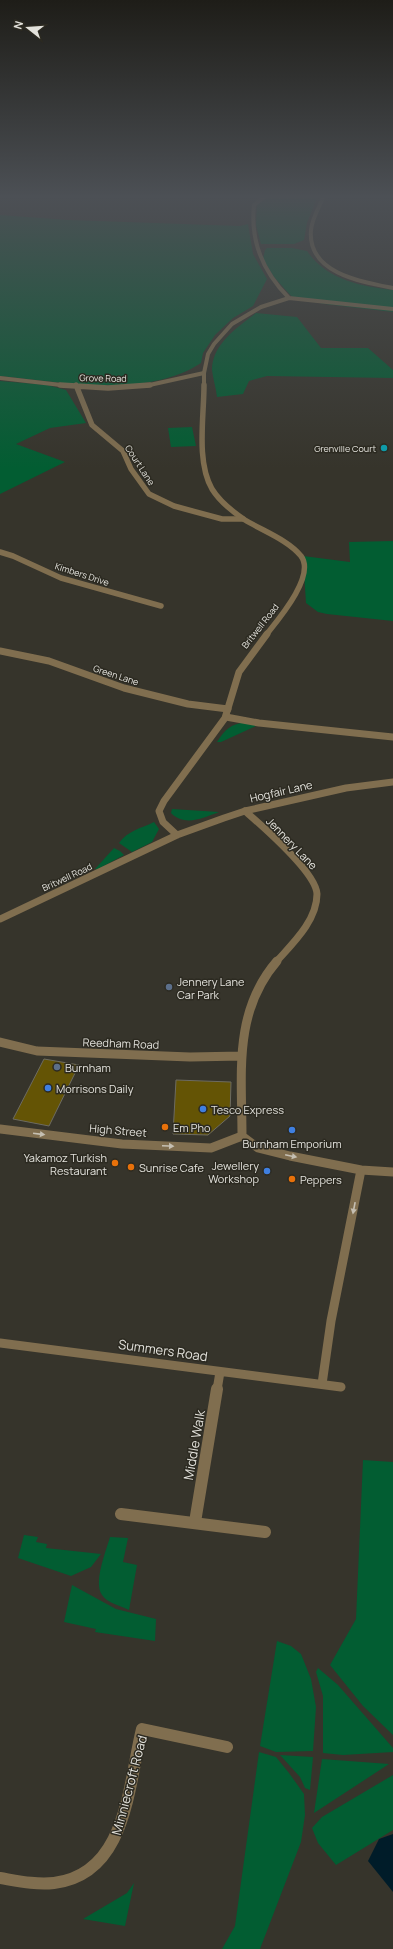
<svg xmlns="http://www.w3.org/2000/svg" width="393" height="1949" font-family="Manrope,sans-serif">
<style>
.green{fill:#025d32}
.water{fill:#001c29}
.building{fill:#645405;stroke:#6d6b61}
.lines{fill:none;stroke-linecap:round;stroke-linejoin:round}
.minor-far4{stroke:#806e4f;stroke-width:4}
.minor-far3{stroke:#806e4f;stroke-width:5.5}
.minor-far2{stroke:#806e4f;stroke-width:7}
.minor-far1{stroke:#806e4f;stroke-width:9}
.minor{stroke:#806e4f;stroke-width:12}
.tertiary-far2{stroke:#806e4f;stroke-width:4}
.tertiary-far1{stroke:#806e4f;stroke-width:5.5}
.tertiary{stroke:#806e4f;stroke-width:7}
.oneway{fill:#c5bfb2}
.culture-dot{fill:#0f9aa8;stroke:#2c2a21;stroke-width:1.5}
.service-dot{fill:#5c6f8a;stroke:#2c2a21;stroke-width:1.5}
.shop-dot{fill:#3f7fe0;stroke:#2c2a21;stroke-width:1.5}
.food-dot{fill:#e8710a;stroke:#2c2a21;stroke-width:1.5}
.labels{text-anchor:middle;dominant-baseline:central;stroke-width:3;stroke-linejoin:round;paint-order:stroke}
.far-street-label{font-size:9px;fill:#e3e2dc;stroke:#2c2a21}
.far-poi-label{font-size:9px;fill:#e3e2dc;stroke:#2c2a21;text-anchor:end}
.street-label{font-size:11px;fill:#e3e2dc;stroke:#2c2a21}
.poi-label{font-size:11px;fill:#e3e2dc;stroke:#2c2a21;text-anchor:start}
.near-street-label{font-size:13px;fill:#e3e2dc;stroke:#2c2a21}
</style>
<rect width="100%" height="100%" fill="#36342b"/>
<path class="green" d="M273,195h45l-11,28 -3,17 -10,4h-33l-5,-19 1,-21z
M0,215l68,5 172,6 8,-2 5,30 14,25 -14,27 -20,12 -18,17 -12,18 -2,10c-55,36 -140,19 -201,13z
M267,248h25l15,3c20,29 53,35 86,39v22l-68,-8 -32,-6 -19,-21 -11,-18 2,-9z
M256,313l41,4 24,31h47l25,22v8l-126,-2 -18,5 -6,13 -26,3c-1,-9 -4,-18 -5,-27 0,-26 26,-43 44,-57z
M0,381l47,4 19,5 20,33 -36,5 -34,16 49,18 -65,32z
M192,427l4,19 -25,1 -3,-19z
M393,541v80l-66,-7 -9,-2 -12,-9 -3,-47 47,6 -1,-20z
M246,722l12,3 -37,17h-4c8,-13 14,-18 29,-20z
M172,809l47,3c-16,6 -34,15 -48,1z
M154,822l5,7 -7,13 -20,10 -13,-9c8,-12 23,-15 35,-21z
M114,848l6,3 4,4 -26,14h-3z
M363,1460l30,2v273l-30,-29 -33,-41 26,-46z
M24,1535l14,2 -2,5 11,2 -1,4 55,6 -10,13 -20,9 -53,-18z
M110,1537l18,1 -5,24 14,3 -8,45c-8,-4 -22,-7 -27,-15 -9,-12 4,-44 8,-58z
M72,1585l44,24 40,10 -1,22 -60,-9 1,-3 -32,-7z
M277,1641l14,5 10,8 10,25 5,28 -3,44 -37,1 -16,-6z
M318,1668l20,17 55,63v4l-50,3 -20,-2v-57l-7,-24z
M259,1752l17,5 13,16 15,21 1,21 -4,27 -41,107h-38l13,-23z
M280,1755l33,2 -3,33 -5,-2 -5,-11z
M322,1759l67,5 -75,49z
M393,1775v55l-57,35 -18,-22 -6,-15 10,-11z
M134,1883l-9,43 -42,-7 44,-26z"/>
<path class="water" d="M393,1834v58l-25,-31 11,-22z"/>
<path class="building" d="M44,1059l35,6 -30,61 -36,-7z
M176,1080l55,2 -1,34 -22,19 -35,-1z"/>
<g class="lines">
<path class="minor-far4" d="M324,195c-4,11 -12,23 -13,35 -4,43 50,52 82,58
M0,378l70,8
M145,386l59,-13"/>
<path class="minor-far3" d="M60,385l48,3 42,-3
M76,385l16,40 31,26 8,18 18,25 25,12 48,13h21
M0,552l13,4 48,22 100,28"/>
<path class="minor-far2" d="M0,651l49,10 75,27 64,16 40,5
M226,717l33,6 134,14
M245,811c17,15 71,61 72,83 0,27 -25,50 -41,68"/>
<path class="minor-far1" d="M0,1042l37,9 153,6 52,-1
M0,1129l122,15 89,4 31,-12 16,12 32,8 71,14 32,2
M242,1136c0,-63 -9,-124 35,-175
M0,1343l341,44
M322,1384l9,-63 30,-151
M217,1390l3,-18"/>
<path class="minor" d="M121,1514l144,18
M195,1522l22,-133
M0,1878c18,3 36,7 54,5 73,-9 74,-97 88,-154l85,18"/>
<path class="tertiary-far2" d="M267,195l-13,10c-4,37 9,67 35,93
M204,386v-13l4,-19 6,-10 18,-20 29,-17 28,-9 104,11"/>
<path class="tertiary-far1" d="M204,385c0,32 -8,76 8,104 8,13 21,23 33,31 18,11 43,20 56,36 15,20 -23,64 -35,79"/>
<path class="tertiary" d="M177,835l-14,-13 -4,-11 5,-10 61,-83 14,-46 28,-38
M0,919l177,-84 47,-17 21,-7 101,-23 47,-6"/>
</g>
<defs><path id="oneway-solid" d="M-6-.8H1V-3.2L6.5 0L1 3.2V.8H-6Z"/></defs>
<g class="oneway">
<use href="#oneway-solid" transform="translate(39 1134) rotate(7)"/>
<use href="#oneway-solid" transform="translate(168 1146) rotate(2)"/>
<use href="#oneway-solid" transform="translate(291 1156) rotate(12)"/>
<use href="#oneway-solid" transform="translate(354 1208) rotate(101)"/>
</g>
<linearGradient id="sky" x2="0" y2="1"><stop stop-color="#1e1d18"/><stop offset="0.42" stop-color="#4c5055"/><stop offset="1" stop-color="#4c5055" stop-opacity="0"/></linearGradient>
<rect width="393" height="468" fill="url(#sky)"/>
<circle class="culture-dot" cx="384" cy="448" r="4"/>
<g class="service-dot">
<circle cx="169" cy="987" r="4"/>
<circle cx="57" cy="1067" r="4"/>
</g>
<g class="shop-dot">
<circle cx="48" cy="1088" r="4"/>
<circle cx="203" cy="1109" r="4"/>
<circle cx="292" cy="1130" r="4"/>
<circle cx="267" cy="1171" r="4"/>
</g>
<g class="food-dot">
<circle cx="165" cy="1127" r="4"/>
<circle cx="115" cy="1163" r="4"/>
<circle cx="131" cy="1167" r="4"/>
<circle cx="292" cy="1179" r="4"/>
</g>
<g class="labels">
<g class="far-street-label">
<text transform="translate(103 378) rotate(1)">Grove Road</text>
<text transform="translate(140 465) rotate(57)">Court Lane</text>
<text transform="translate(82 574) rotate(18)">Kimbers Drive</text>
<text transform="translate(260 626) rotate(-52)">Britwell Road</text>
<text transform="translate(116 675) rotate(18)">Green Lane</text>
<text transform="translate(67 877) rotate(-25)">Britwell Road</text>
</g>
<g class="far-poi-label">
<text x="376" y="448">Grenville Court</text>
</g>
<g class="street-label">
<text transform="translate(281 791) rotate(-13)">Hogfair Lane</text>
<text transform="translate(292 843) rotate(46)">Jennery Lane</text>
<text transform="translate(121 1043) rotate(2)">Reedham Road</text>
<text transform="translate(118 1130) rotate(5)">High Street</text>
</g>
<g class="poi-label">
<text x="177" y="981">Jennery Lane<tspan x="177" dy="13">Car Park</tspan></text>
<text x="65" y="1067">Burnham</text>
<text x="56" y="1088">Morrisons Daily</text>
<text x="211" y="1109">Tesco Express</text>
<text x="173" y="1127">Em Pho</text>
<text x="292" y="1143" text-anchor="middle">Burnham Emporium</text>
<text x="107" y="1157" text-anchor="end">Yakamoz Turkish<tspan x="107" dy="13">Restaurant</tspan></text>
<text x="259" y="1165" text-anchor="end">Jewellery<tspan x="259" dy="13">Workshop</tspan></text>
<text x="139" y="1167">Sunrise Cafe</text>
<text x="300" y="1179">Peppers</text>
</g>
<g class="near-street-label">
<text transform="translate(163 1350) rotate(8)">Summers Road</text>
<text transform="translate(194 1445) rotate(-80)">Middle Walk</text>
<text transform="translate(129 1785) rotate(-75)">Minniecroft Road</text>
</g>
</g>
<g transform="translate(28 28) rotate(287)" stroke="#2c2a21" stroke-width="3" paint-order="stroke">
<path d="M0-3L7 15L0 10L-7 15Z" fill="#e3e2dc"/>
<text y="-6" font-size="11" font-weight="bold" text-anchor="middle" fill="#e3e2dc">N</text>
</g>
</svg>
